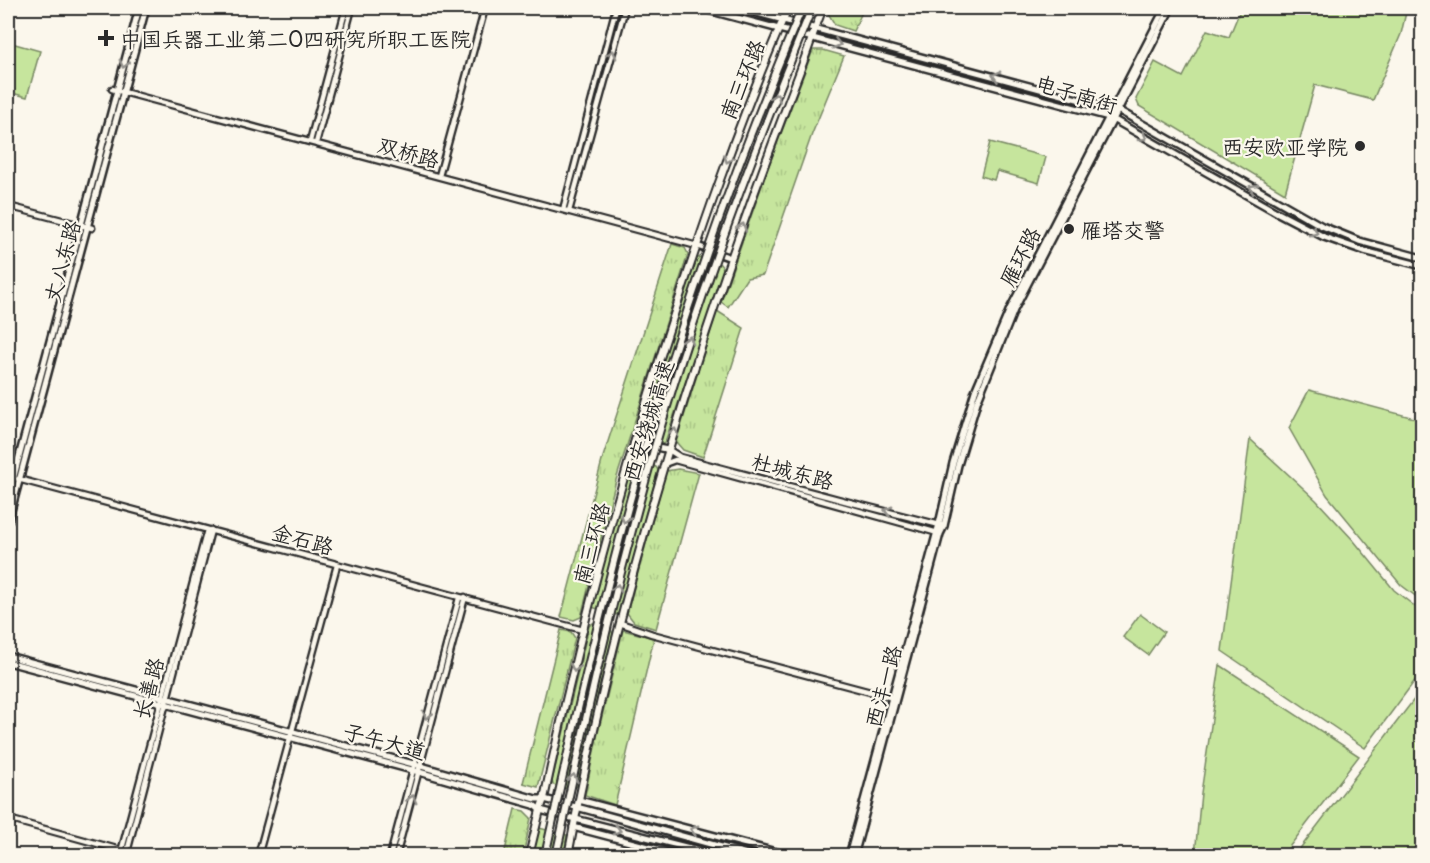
<svg xmlns="http://www.w3.org/2000/svg" width="1430" height="863" font-family="'Playpen Sans','LXGW WenKai TC',sans-serif">
<style>
.green{fill:#c6e59d;stroke:#788864;stroke-width:1.5}
.park{fill:url(#park-tufts);stroke:#788864;stroke-width:1.5}
.lines{fill:none;stroke-linecap:round;stroke-linejoin:round}
.minor-casing{stroke:#2b2b2b;stroke-width:9}
.major-casing{stroke:#2b2b2b;stroke-width:10}
.highway-casing{stroke:#2b2b2b;stroke-width:10}
.minor{stroke:#fbf7ec;stroke-width:4.5}
.major{stroke:#fbf7ec;stroke-width:5}
.highway{stroke:#fbf7ec;stroke-width:6}
.highway-bridge-casing{stroke:#2b2b2b;stroke-width:10;stroke-linecap:butt}
.highway-bridge{stroke:#fbf7ec;stroke-width:6}
.oneway{stroke:#93918c}
.poi-dot{fill:#2b2b2b;stroke:#fbf7ec;stroke-width:2}
.labels{text-anchor:middle;dominant-baseline:central;stroke-width:4.5;stroke-linejoin:round;paint-order:stroke}
.poi-label{font-size:21px;fill:#2b2b2b;stroke:#fbf7ec;text-anchor:start}
.street-label{font-size:21px;fill:#2b2b2b;stroke:#fbf7ec}
</style>
<defs>
<pattern id="park-tufts" width="24" height="20" patternUnits="userSpaceOnUse" patternTransform="scale(1.5)"><rect width="24" height="20" fill="#c6e59d"/><path d="M3 7l-1-3M5 7V3M7 7l1-3M15 17l-1-3M17 17v-4M19 17l1-3" fill="none" stroke="#aac587"/></pattern>
</defs>
<rect width="100%" height="100%" fill="#fbf7ec"/>
<filter id="ink" filterUnits="userSpaceOnUse"><feTurbulence type="fractalNoise" baseFrequency=".0167" numOctaves="2"/><feDisplacementMap in="SourceGraphic" scale="12" xChannelSelector="R" yChannelSelector="G"/><feConvolveMatrix kernelMatrix="1 2 1 2 8 2 1 2 1" color-interpolation-filters="sRGB"/></filter>
<g filter="url(#ink)">
<path class="green" d="M1241,8h101l13,3 2,-3h50l-6,26 -28,66 -58,-15 -30,108 -146,-87 -3,-7 19,-37 28,15 24,-47 22,7z
M8,42l32,9 -13,46 -19,-5z
M990,142l56,15 -7,26 -42,-12 -3,9 -13,-4z
M702,256l18,8 4,5 -59,173 -2,2 -21,-6 -1,-7 55,-172z
M1309,390l113,30v181l-21,-16 -74,-90 -38,-67z
M1250,439l66,61 38,41 40,49 28,22v59l-57,77 -143,-97z
M632,460l24,7 2,3 -39,142 -3,3 -24,-8z
M1140,614l24,18 -16,23 -25,-18z
M593,623l17,4 3,7 -36,152 -5,4 -19,-5 -1,-4 37,-155z
M1220,665l139,91 -76,99h-88l6,-62z
M1422,689v162l-6,5 -121,-1z
M539,828l28,7 -3,20 -32,1z"/>
<path class="park" d="M831,8h33l-11,23 -18,-6 -7,-12z
M813,50h10l21,6 -32,78 -49,141 -16,3 -19,29 -7,-5 48,-137z
M672,244l13,4 3,6 -72,226 -35,137 -7,3 -13,-3 42,-160z
M717,311l27,17 -41,129 -20,-7 -7,-8z
M678,469l21,4 -43,156 -22,-7 -7,-9 39,-142z
M561,630l10,2 4,6 -37,149 -15,-4z
M623,630l31,8 -39,167 -30,-10 12,-58z
M515,809l9,2 7,7 -8,37h-19z"/>
<g class="lines">
<g class="minor-casing">
<path id="minor" d="M112,89l585,157
M310,141l36,-133
M316,143l36,-135
M439,176l46,-168
M8,206l84,22
M563,210l53,-202
M569,211l56,-203
M634,443l35,7 11,7 169,45 95,24
M664,464l11,-4 263,73
M18,479l565,151
M620,623l32,11 241,64
M8,819l134,37
M120,856l87,-326
M126,856l85,-326
M258,856l79,-291
M390,856l69,-258
M396,856l69,-259"/>
</g>
<g class="major-casing">
<path id="major" d="M700,8l409,109 169,96 46,24 40,14 58,15
M739,8l379,102 204,116 37,15 63,17
M697,246l34,12
M8,498l131,-490
M8,522l138,-514
M8,656l413,110 115,33h8l40,10 170,47
M8,662l404,108 122,35 6,5 181,46
M579,800l212,56
M573,827l110,29
M849,856l90,-332 14,-61 22,-72 35,-82 155,-301
M854,856l86,-322 4,-8 14,-61 19,-63 37,-92 157,-302"/>
</g>
<g class="highway-casing">
<path id="highway" d="M529,856l11,-46 4,-11c31,-148 70,-294 115,-438 38,-119 79,-239 129,-353
M568,856c37,-201 94,-397 160,-589 23,-66 47,-131 72,-196 8,-21 15,-43 23,-63"/>
</g>
<use href="#minor" class="minor"/>
<use href="#major" class="major"/>
<use href="#highway" class="highway"/>
<g class="highway-bridge-casing">
<path id="highway-bridge" d="M545,856c27,-124 55,-248 89,-370 45,-163 102,-323 168,-478
M556,856c25,-116 50,-231 81,-344 45,-172 108,-340 175,-504"/>
</g>
<use href="#highway-bridge" class="highway-bridge"/>
</g>
<defs><path id="oneway-chevron" d="M-2-3.5L2.5 0L-2 3.5" fill="none" stroke-width="1.6" stroke-linecap="round" stroke-linejoin="round" transform="scale(1.5)"/></defs>
<g class="oneway">
<use href="#oneway-chevron" transform="translate(837 44) rotate(15)"/>
<use href="#oneway-chevron" transform="translate(612 54) rotate(-73)"/>
<use href="#oneway-chevron" transform="translate(124 64) rotate(105)"/>
<use href="#oneway-chevron" transform="translate(996 76) rotate(-165)"/>
<use href="#oneway-chevron" transform="translate(776 97) rotate(-69)"/>
<use href="#oneway-chevron" transform="translate(1143 137) rotate(30)"/>
<use href="#oneway-chevron" transform="translate(728 159) rotate(111)"/>
<use href="#oneway-chevron" transform="translate(1253 188) rotate(-150)"/>
<use href="#oneway-chevron" transform="translate(742 227) rotate(-71)"/>
<use href="#oneway-chevron" transform="translate(1314 232) rotate(27)"/>
<use href="#oneway-chevron" transform="translate(689 340) rotate(-72)"/>
<use href="#oneway-chevron" transform="translate(674 432) rotate(-73)"/>
<use href="#oneway-chevron" transform="translate(888 511) rotate(-166)"/>
<use href="#oneway-chevron" transform="translate(625 519) rotate(105)"/>
<use href="#oneway-chevron" transform="translate(617 588) rotate(-76)"/>
<use href="#oneway-chevron" transform="translate(575 668) rotate(103)"/>
<use href="#oneway-chevron" transform="translate(427 715) rotate(105)"/>
<use href="#oneway-chevron" transform="translate(573 778) rotate(-78)"/>
<use href="#oneway-chevron" transform="translate(412 799) rotate(-75)"/>
<use href="#oneway-chevron" transform="translate(617 830) rotate(15)"/>
<use href="#oneway-chevron" transform="translate(694 830) rotate(-165)"/>
</g>
</g>
<g class="poi-dot">
<path d="M103 29h6v6h6v6h-6v6h-6v-6h-6v-6h6z"/>
<circle cx="1360" cy="146" r="6"/>
<circle cx="1069" cy="229" r="6"/>
</g>
<g class="labels">
<g class="poi-label">
<text x="120" y="38">中国兵器工业第二0四研究所职工医院</text>
<text x="1348" y="146" text-anchor="end">西安欧亚学院</text>
<text x="1081" y="229">雁塔交警</text>
</g>
<g class="street-label">
<text transform="translate(741 79) rotate(-68)">南三环路</text>
<text transform="translate(1077 93) rotate(17)">电子南街</text>
<text transform="translate(409 151) rotate(15)">双桥路</text>
<text transform="translate(1019 256) rotate(-63)">雁环路</text>
<text transform="translate(61 261) rotate(-75)">丈八东路</text>
<text transform="translate(647 420) rotate(-73)">西安绕城高速</text>
<text transform="translate(793 470) rotate(15)">杜城东路</text>
<text transform="translate(303 538) rotate(15)">金石路</text>
<text transform="translate(590 543) rotate(-75)">南三环路</text>
<text transform="translate(882 686) rotate(-75)">西沣一路</text>
<text transform="translate(147 688) rotate(-75)">长善路</text>
<text transform="translate(385 740) rotate(15)">子午大道</text>
</g>
</g>
<rect width="1430" height="863" fill="none" stroke="#fbf7ec" stroke-width="30"/>
<rect x="15" y="15" width="1400" height="833" fill="none" stroke="#2b2b2b" stroke-width="2" filter="url(#ink)"/>
</svg>
